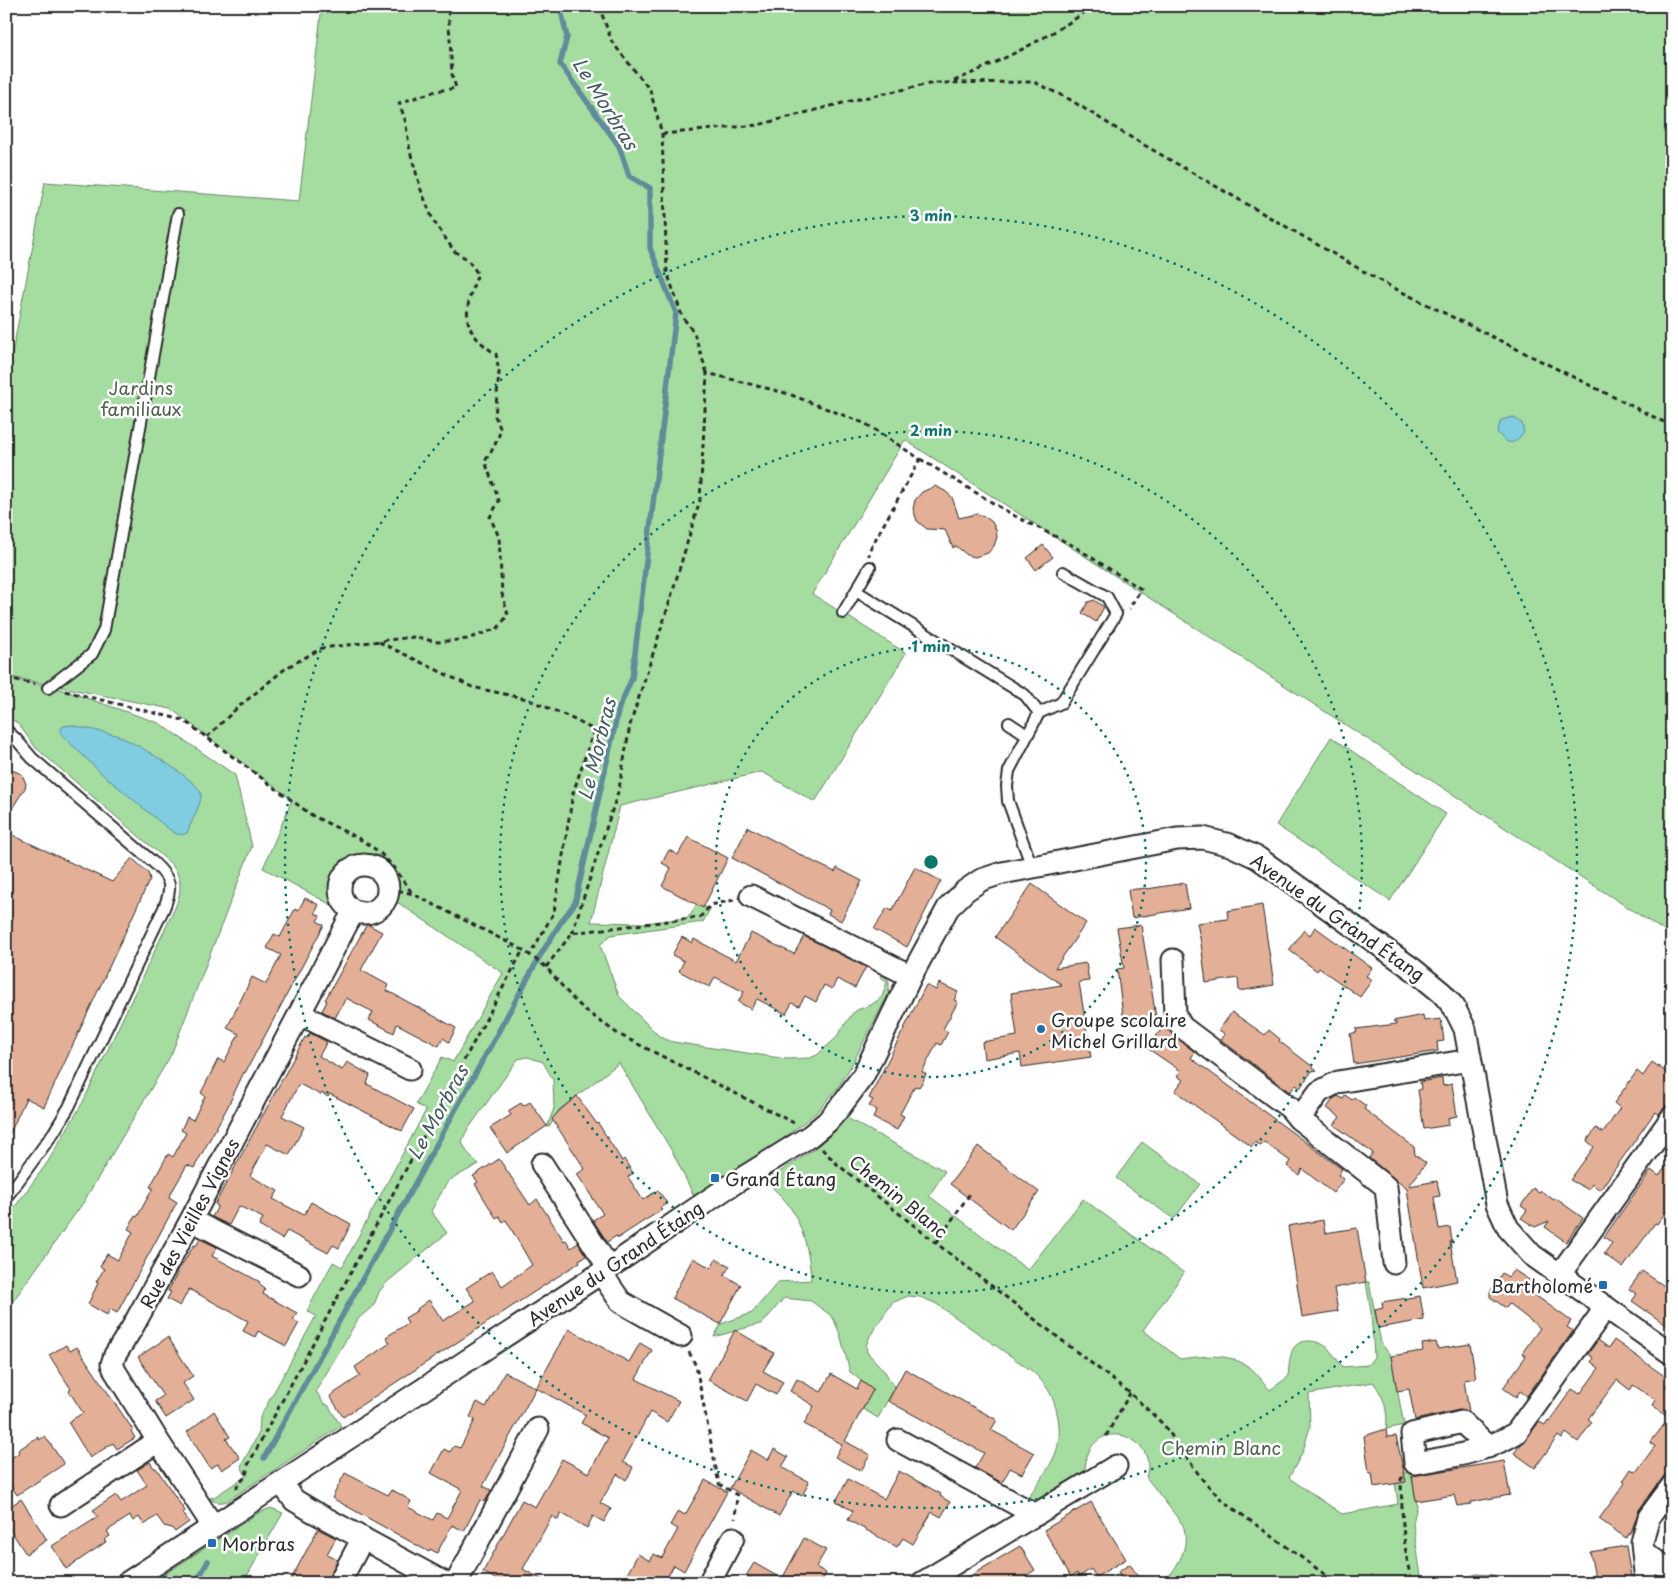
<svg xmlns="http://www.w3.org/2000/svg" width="1678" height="1589" font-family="'Playpen Sans',sans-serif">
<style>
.green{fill:#a5dda1;stroke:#688466}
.water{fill:#80cce0;stroke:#5e8c98}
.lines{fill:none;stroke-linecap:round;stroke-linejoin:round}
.stream{stroke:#5e8c98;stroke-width:5.5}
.building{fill:#e3af96;stroke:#2b2b2b}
.lane-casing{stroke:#2b2b2b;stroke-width:14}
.street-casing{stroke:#2b2b2b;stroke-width:25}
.path{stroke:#2b2b2b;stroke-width:3;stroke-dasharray:5 4;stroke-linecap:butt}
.lane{stroke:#fff;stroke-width:10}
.street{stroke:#fff;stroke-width:21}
.ring{fill:none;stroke:#0f766e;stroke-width:2.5;stroke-dasharray:2.5 5}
.poi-dot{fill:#1f6fb2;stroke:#fff;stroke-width:2}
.labels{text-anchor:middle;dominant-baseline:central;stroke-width:5;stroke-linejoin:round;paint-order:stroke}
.park-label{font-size:18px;fill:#50604e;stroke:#fff}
.street-label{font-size:18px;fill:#2b2b2b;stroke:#fff}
.poi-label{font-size:18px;fill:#2b2b2b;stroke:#fff;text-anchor:start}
.water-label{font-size:19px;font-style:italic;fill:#445b61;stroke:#fff}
.centre{fill:#0f766e;stroke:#fff;stroke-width:2.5}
.ring-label{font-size:15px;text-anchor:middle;font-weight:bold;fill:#0f766e;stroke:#fff;stroke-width:5;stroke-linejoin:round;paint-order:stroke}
</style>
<rect width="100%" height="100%" fill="#fff"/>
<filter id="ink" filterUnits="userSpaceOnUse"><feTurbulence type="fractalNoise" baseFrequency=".02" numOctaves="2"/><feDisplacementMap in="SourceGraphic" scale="10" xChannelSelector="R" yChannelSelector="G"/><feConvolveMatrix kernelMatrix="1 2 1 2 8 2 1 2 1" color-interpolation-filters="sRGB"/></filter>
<g filter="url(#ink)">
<path class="green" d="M322,6h1350v930l-767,-496 -93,154 94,59 -91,149 -53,-30 -142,34 -29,116 54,1 42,-5 4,-4 6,-10 13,5 -7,13 -92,13 -11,10 19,51 41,41 13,5 114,17 23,-1 7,-3 18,-16 17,-25 5,-4 14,-5 11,-8 5,-15 -7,-6 2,-3 7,8v12l-39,75 -11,18 -23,27 -36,28 -86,55 -21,-43 -54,-90 -60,47 -9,16 -3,1 7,-19 -1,-28 -10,-18 -15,-5 -10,2 -52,73 -4,10 5,10 12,12 -31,17 -17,30 16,22 -61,50 -7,9 -5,13 -16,14 -42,72 8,13 4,1 13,21 -114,75c-6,2 -13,2 -17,-3l4,-1 32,-21 -5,-10 18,-33 1,-16 56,-101 -9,-5 26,-49 9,5 84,-157 -10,-6 26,-47 11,5 50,-89 -109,-73c15,-43 -51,-62 -61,-18 -3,10 -1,17 4,26l-74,-40 29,-68 -121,-91 -165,-33v-290l39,-204 254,19z
M6,677l54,12 99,34 76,52 17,71 -81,209 -88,148 -77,108v-92l41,-56 36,-61 92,-194c7,-17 8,-32 -6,-46l-133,-114 -17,-23 -13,-11z
M1331,737l115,77 -56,87 -114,-76z
M847,1118l98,53 -16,25 99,74 55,-71 101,74 -41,57 37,29c25,-3 47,-7 69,8 8,5 14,16 21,23l18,-13c1,-9 1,-20 5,-28 7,-12 26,-9 35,-1 5,6 10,13 15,19l25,-2 6,-8 -3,-45 -5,-30h3l12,61 10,13 13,69 -18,4c3,-16 -2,-33 -13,-47l-64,12 1,33 -7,24 -14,27 53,36 56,-10 -4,-29 17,-3 6,34 -4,17 9,60h-259c14,-15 28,-36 20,-58l-37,-48c15,-44 -62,-66 -61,-3l-41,29 -19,-1c9,-14 21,-28 28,-43 10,-19 7,-44 -2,-64 -4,-9 -12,-17 -19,-24l-97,-68 -15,-6 -12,-1 -16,7 -22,33 -4,10 1,6 19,21 3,7 6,7 -17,31 -15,-9 10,-19 -23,-18 -10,-38 -6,-14 -5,-6 -18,-13 -27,-3 -21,25 -49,14 7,-13 31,-11 26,-31 33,-2c-1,-25 -8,-55 -23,-76 -6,-8 -15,-15 -22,-23l47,-31z
M1142,1142l58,42 -26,35 -58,-41z
M271,1508l12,5 -40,70h-92l109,-71z
M1476,1574l17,1 17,8h-55z"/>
<path class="water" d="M1513,417l9,6 2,9c-11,14 -16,14 -27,0l4,-12z
M71,725c15,4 30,6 45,10 15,5 81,44 85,58 2,9 -11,31 -14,40 -9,5 -15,-2 -22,-7l-63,-52 -41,-40v-4l2,-4z"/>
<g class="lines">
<path class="stream" d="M264,1458l276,-502 21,-34 14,-19 44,-195 13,-30 44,-365 -26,-65v-60l-21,-12 -10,-30 -59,-82 7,-27 -7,-31
M196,1583l12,-22"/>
</g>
<path class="building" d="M935,486l10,5 7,6 7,21 18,-4 7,2 8,6 4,8 1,7 -3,9 -6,7 -13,4 -8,-2 -11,-9 -3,2 -8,-18 -18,-1 -10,-8 -4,-12 2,-9 7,-8z
M1043,545l10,12 -17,13 -9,-12z
M1094,600l10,7 -8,15 -14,-9 6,-11z
M6,768l16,6 4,10 -1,4 -19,30z
M748,827l68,36 19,9 2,-4 25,13 -21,40 -13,-7 2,-4 -98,-52z
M6,832l106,50 20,-24 16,15 2,6 -106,228 -18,-9 -20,44z
M688,837l40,21 -25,50 -41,-22 9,-18 -9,-5 7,-13 9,5z
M915,867l26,14 -34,66 -33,-18 13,-21 5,3z
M1185,883l4,25 -57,10 -4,-28 18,-2 1,1z
M1032,884l54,39 -31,45 31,-5 3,18 -10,1 12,75 -69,10 -2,-14 -36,6 -2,-17 35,-6 -6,-43 51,-8 -67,-48z
M305,898l14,7 -4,8 5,3 -3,5 7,4 -79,148 -1,-1 -17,36 -33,60 -7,-3 -18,32 8,5 -60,111 -7,-4 -3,6 -19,-11 10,-21 -2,-1 8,-13 -4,-2 7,-13 11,6 15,-28 -5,-3 7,-13 2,1 16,-29 -3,-1 18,-33 5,3 13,-24 -5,-3 6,-13 6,3 12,-24 -4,-3 17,-34 6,3 15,-28 -12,-6 25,-51 14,7 15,-29 -14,-7 7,-14 6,3 15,-28 3,2z
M1262,905l12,80 -35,6 -1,-13 -32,5 -5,-40 -4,-20 31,-4 -1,-8z
M367,924l15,8 -21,38 27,15 -2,5 70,38 -7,14 -6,-4 -4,8 -42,-22 -3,9 -25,-13 4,-8 -27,-14 -11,20 -13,-7 5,-10 -2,-1z
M1141,925l15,92 -30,5 -1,-7h-2l-6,-46 7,-1 -7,-40z
M1315,927l57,41 -6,8 6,4 -12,17 -41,-29 -2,3 -28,-21 15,-20 6,5z
M751,933l43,21 10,-18 62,31 -11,21 -18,-9 -5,10 -8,-4 -8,17 -11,-6 -6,10 -7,-3 -6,11 -29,-15 -6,10 -13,-7 6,-10 -29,-15 -5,10 -7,-3 -24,-13 5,-10 -12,-6 10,-18 10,6 2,-4 42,22z
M939,983l19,9 -4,8 4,2 -15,27 5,3 -7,13 -4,-2 -15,29 4,2 -3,7 -4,6 -4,-1 -15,28 4,2 -7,14 -24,-12 4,-8 -8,-4 4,-6 -4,-2 57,-113 10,5z
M1232,1012l33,23 4,-5 11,9 -1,2 38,29 -5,1 -12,17 -4,-3 -6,7 -69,-52 4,-6 -6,-4z
M1423,1015l1,6 17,-2 3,22 -7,1 1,9 -84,13 -4,-30 7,-2 -1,-3 41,-5 -4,-3z
M1163,1027l32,25 -4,6 151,111 -4,6 6,4 -11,14 -31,-24 -3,6 -12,-9 3,-5 -26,-19 -3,4 -6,-4 -3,5 -77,-56 8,-11 -6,-4 4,-5 -34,-23z
M310,1033l17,9 -8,14 23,14 5,-8 23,13 -3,9 47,25 -12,22 -72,-37 -2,3 -6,-4 -1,2 -22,-11 -17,32 22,11 -15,28 -22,-11 -17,32 28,15 -5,8 31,16 7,-13 40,22 -12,24 -6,-3 -5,8 -41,-22 -5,8 -23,-13 4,-8 -24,-12 -10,19 -17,-8 6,-11 -3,-2 42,-78 48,-89 2,1z
M1652,1062l20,14v23l-14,16 -3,-3 -55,78 -8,-6 -3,6 -19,-10 24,-33 -7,-6 9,-13 7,5 17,-25 -6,-5 23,-32 6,5z
M1442,1078l1,8 9,-2 5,32 -9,2 1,7 -25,4 -6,-39 3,-1 -1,-7z
M1345,1095l7,5 2,-3 12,9 -2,3 50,38 1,8 11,8 -17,23 28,-5 3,15 -6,1 5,32 11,-2 2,15h-2l7,39 -34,7 -16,-99 -38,-31 4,-5 -39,-28 6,-8 -13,-9 6,-9 5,-3 5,3z
M577,1096l20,28 1,-1 24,38 2,-2 9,14 -5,4 15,23 15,-10 9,13 -7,5 2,2 -18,11 -26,17 -2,-2 -9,6 -14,-22 10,-6 -26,-40 8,-5 -33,-50 8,-9z
M530,1102l17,24 -40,27 -17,-25 21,-13 -3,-4 13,-8 2,3z
M978,1146l61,46 -28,38 -61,-46z
M1672,1158v46l-15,20 -2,-1 -32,45 -19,-14 8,-11 -8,-6 47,-67 8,6z
M499,1159l31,46 7,-6 27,42 2,-1 5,8 7,-5 8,13 -7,4 1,2 -237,155 -13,-21 30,-20 -5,-9 35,-24 -4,-6 22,-14 -3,-5 13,-8 -1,-1 12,-9 14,21 32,-20 -9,-13 26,-17 10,15 30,-21 -26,-45 -3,2 -4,-6 -3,2 -21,-34 3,-2 -5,-6z
M1533,1188l6,5 2,-2 13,9 1,-2 28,20 -17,24 -21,-15 4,-6 -14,6 -14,-9 6,-8 -6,-4z
M1323,1220l2,13 32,-5 9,54 -32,6 4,23 -36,6 -14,-91z
M200,1239l17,8 -5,9 48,26 -1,2 6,5 -2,5 34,19 -4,7 6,3 -13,23 -28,-15 -3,6 -12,-6 5,-10 -59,-32 -9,17 -13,-7 4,-7 -3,-1 15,-28 11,-18 2,1z
M693,1258l18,10 5,-9 14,7 -6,9 17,10 -21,39 -48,-26z
M1514,1270l26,17 -5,8 36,26 -4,6 6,4 -46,65 -7,-5 -4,6 -13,-9 23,-32 -4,-3 18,-25 -31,-24 -3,4 -16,-11v-5l12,-19 6,4z
M1642,1271l30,20v38l-40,-28 5,-7 -8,-5z
M1420,1296l4,24 -46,8 -3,-18 8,-2 -1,-6z
M569,1329l60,33 11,-19 12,7 -16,29 43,22 -12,21 -17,-10 -27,50 10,5 -3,7 -4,6 -9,-6 -17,29 11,6 -7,13 -11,-6 -6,12 -26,-15 -3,7 -6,-4 -29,53 25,14h-46l-19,-11 39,-72 13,7 27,-48 27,14 19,-35 -27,-15 5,-8 -50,-27z
M735,1330l39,23 -11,18 20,11 -7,13 -20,-11 -9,17 -39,-21z
M168,1337l25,39 -10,7 11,17 -28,18 -11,-17 8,-5 -25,-39z
M1598,1340l11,8 5,-8 56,40 -5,8 7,-10v87l-33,45 -7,20 -6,8 -27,-19 26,-36 -2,-2 8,-12 5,3 19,-26 -5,-3 19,-25 -17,-12 4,-6 -23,-15 -3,5 -13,-10 -29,39 4,3 -14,20 -12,-9 -4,6 -4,-3 -23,32 -21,-15 25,-31 6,3 3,-5 1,1 23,-32 8,5 19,-26 -8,-6 2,-4 -5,-4z
M1436,1342l2,7 32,-5 6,34 -12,2 5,32 -4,-2h-6l-44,10 -6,-31 -12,2 -6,-35 32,-5 -1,-7z
M66,1345l4,6 7,-4 56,83 -2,1 4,7 -18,11 -4,-6 -23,15 -22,-36 15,-9 -14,-22 2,-2 -22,-34z
M905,1369l92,51 -6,10 43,23 -12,21 -12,-6 -8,15 -27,-15 9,-15 -96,-52z
M505,1372l31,16 -53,98 8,4 -6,12 -5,-2 -16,31 -12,-6 -15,28 -7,-4 -1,3 -97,-54 13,-25 43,22 3,-5 7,3 13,8 -3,6 25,13 4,-7 10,5 15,-28 -31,-17 13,-24 6,3 4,-6 6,2 15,-28 -5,-3 7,-15 9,5z
M831,1374l26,15 4,-8 12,9 -28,51 25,14 -9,16 -26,-14 7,-13 -38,-20 10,-18 -24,-15 7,-12 24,13z
M214,1411l16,26 -4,2 14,19 -18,12 -4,-6 -8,4 -23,-36z
M1386,1429l1,8 9,-1 10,46 -32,5 -2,-14h-3l-5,-37z
M45,1436l19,28 -47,31 -11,-17v-17l13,-8 -1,-3 20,-13 1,3z
M774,1449l14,8 -6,10 27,15 -7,14 -9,-5 -14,25 -49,-28 21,-38 17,10z
M1504,1461l6,34 -39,7v2l-14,2 -3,-11 -38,6 -4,-25z
M150,1462l4,6h2l29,43 -2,2 6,9 -14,10 -3,-4 -8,-2 -7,-10 -13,9 -5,-8 -6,4 -3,-5 -23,15 3,5 -6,4 2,2 -40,27 -14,-23 46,-29 -5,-7 23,-15 5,7 26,-17 -10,-15z
M899,1471l42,23 -1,2 10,6 -9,15 -9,-5 -19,32 -10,-6 -6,9 -49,-27 5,-9 -17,-10 12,-22 36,20z
M705,1480l22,12 -43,79 -10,-6 -10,18h-32l-7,-5 13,-24 12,7 4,-7 8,4 16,-29 -8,-4 8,-14 7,4z
M21,1499l26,41 -21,14 -20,-31v-14z
M1091,1502l35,57 -30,18 -5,-8 -12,8 -2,-4 -6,4 -27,-47z
M318,1529l18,9 -9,16 10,6 -10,23h-38z
M804,1538l22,12 -10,17 10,6 -5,10h-62l-13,-7 8,-13 28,16z
M1020,1546l15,24 -9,6 4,7h-72z
M1626,1546l6,37h-36l-6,-31z
M1130,1564l8,13 -10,6h-3l-7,-11z"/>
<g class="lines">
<g class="lane-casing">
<path id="lane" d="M856,591l169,104 14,18 -30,58 -2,15 1,15 24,66
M843,613l27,-46
M48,688l44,-34 12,-24 74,-416
M1039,713l22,-10 55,-89 -9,-17 -44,-25
M1009,723l18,12
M6,730l10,9 16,19 122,105c17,16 19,23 10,45l-95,199 -15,25 -48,66"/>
</g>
<g class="street-casing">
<path id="street" d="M340 889a24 24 0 1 1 48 0a24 24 0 1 1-48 0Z
M751,896l160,80
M1173,960l2,55 7,12 108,81 9,11 87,68 8,76
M300,1014l110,55
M1299,1119l20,-27 19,-10 132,-22
M542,1164l67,104
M191,1220l108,55
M601,1273l20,29 60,34
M1560,1274l112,-157
M898,1440l138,75
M1488,1447l-26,-25 -50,12 3,29c36,-6 70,-11 101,-30l90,-126
M281,1482l13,18 20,12 131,71
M61,1505l97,-64
M213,1526l-55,-85 -43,-70 -3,-7 3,-9 17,-27 59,-108 162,-308
M1643,1552l29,20
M127,1583l474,-310 124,-84 85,-53 17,-14 13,-15 23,-31 48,-100 37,-68 17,-17 16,-11 21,-7 175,-34 26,-1 27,7 28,13 156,112 28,23 12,14 11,22 32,175 11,24 24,27 140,99
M339,1583l24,-45
M456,1583l82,-154
M709,1583l24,-45
M922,1583l194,-117
M1646,1583l-4,-41 7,-25 23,-31"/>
</g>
<path class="path" d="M599,6l13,36 38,48 12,44 5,138 15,44 12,17 13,40
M954,81c49,-21 96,-44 140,-75
M662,134l96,-9 96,-25 80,-17 100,-1 35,17 56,35 259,149 288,143
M920,459l93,56 59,30 69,44 -12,20
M379,642l93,45 55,12 38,16 29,15 -21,63 -19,119 -24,43
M6,678l29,6
M65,691l118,29 130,96 45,22 20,13 16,16 18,26
M207,737l29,-28 50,-41 36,-20 91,-11 25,5 29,-3 31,-11 10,-13 -6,-21 -3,-57 -9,-20 9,-16 -14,-40 9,-14 7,-17 -6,-14 4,-43 -3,-19c-10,-7 -23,-16 -27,-29 -5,-16 3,-37 9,-51l-11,-15 -13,-8 -21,-31 -12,-30 -11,-39 -5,-32 -6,-16 37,-12 20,-3 -4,-14 -4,-68
M389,891h12l12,3 110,56 23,17 27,32 12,11 33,24 176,89
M572,933l47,-144 11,-64 38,-118 32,-107 7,-127 82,21 77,30 54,35 -51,92v5
M546,967l26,-34 128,-16 11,-12 23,-5
M822,1149l15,15 99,79 194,150 34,32 38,54 21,22 114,82
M936,1243l35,-51
M689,1352l7,14 23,118 18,11 -2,24
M1106,1436l24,-43
M1403,1477l-2,2c1,35 2,69 11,104
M237,1489v-3l9,-10 2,-11 275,-515"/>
<use href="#lane" class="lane"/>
<use href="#street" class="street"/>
</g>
</g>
<g class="ring">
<circle cx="931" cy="862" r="215"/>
<circle cx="931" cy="862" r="431"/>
<circle cx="931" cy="862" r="646"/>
</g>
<g class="poi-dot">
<circle cx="1041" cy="1029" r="5"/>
<rect x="710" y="1173" width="10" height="10" rx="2.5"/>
<rect x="1598" y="1280" width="10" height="10" rx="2.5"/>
<rect x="207" y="1538" width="10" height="10" rx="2.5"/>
</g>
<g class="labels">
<g class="park-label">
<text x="141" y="387">Jardins<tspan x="141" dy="21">familiaux</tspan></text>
<text x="1221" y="1447">Chemin Blanc</text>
</g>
<g class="street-label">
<text transform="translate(1338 917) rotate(35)">Avenue du Grand Étang</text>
<text transform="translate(899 1196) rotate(39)">Chemin Blanc</text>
<text transform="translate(189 1223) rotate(-62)">Rue des Vieilles Vignes</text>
<text transform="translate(615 1263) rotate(-34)">Avenue du Grand Étang</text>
</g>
<g class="poi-label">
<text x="1051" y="1019">Groupe scolaire<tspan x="1051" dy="21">Michel Grillard</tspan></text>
<text x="725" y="1178">Grand Étang</text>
<text x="1593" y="1285" text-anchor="end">Bartholomé</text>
<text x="222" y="1543">Morbras</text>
</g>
<g class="water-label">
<text transform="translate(606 103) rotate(58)">Le Morbras</text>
<text transform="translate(596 749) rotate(-76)">Le Morbras</text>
<text transform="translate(437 1112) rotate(-61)">Le Morbras</text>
</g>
</g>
<circle cx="931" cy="862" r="8" class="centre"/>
<g class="ring-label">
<text x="931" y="221">3 min</text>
<text x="931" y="436">2 min</text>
<text x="931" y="652">1 min</text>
</g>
<rect width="1678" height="1589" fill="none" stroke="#fff" stroke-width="25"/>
<rect x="12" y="12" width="1653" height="1564" fill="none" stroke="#2b2b2b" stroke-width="2" filter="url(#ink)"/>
</svg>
